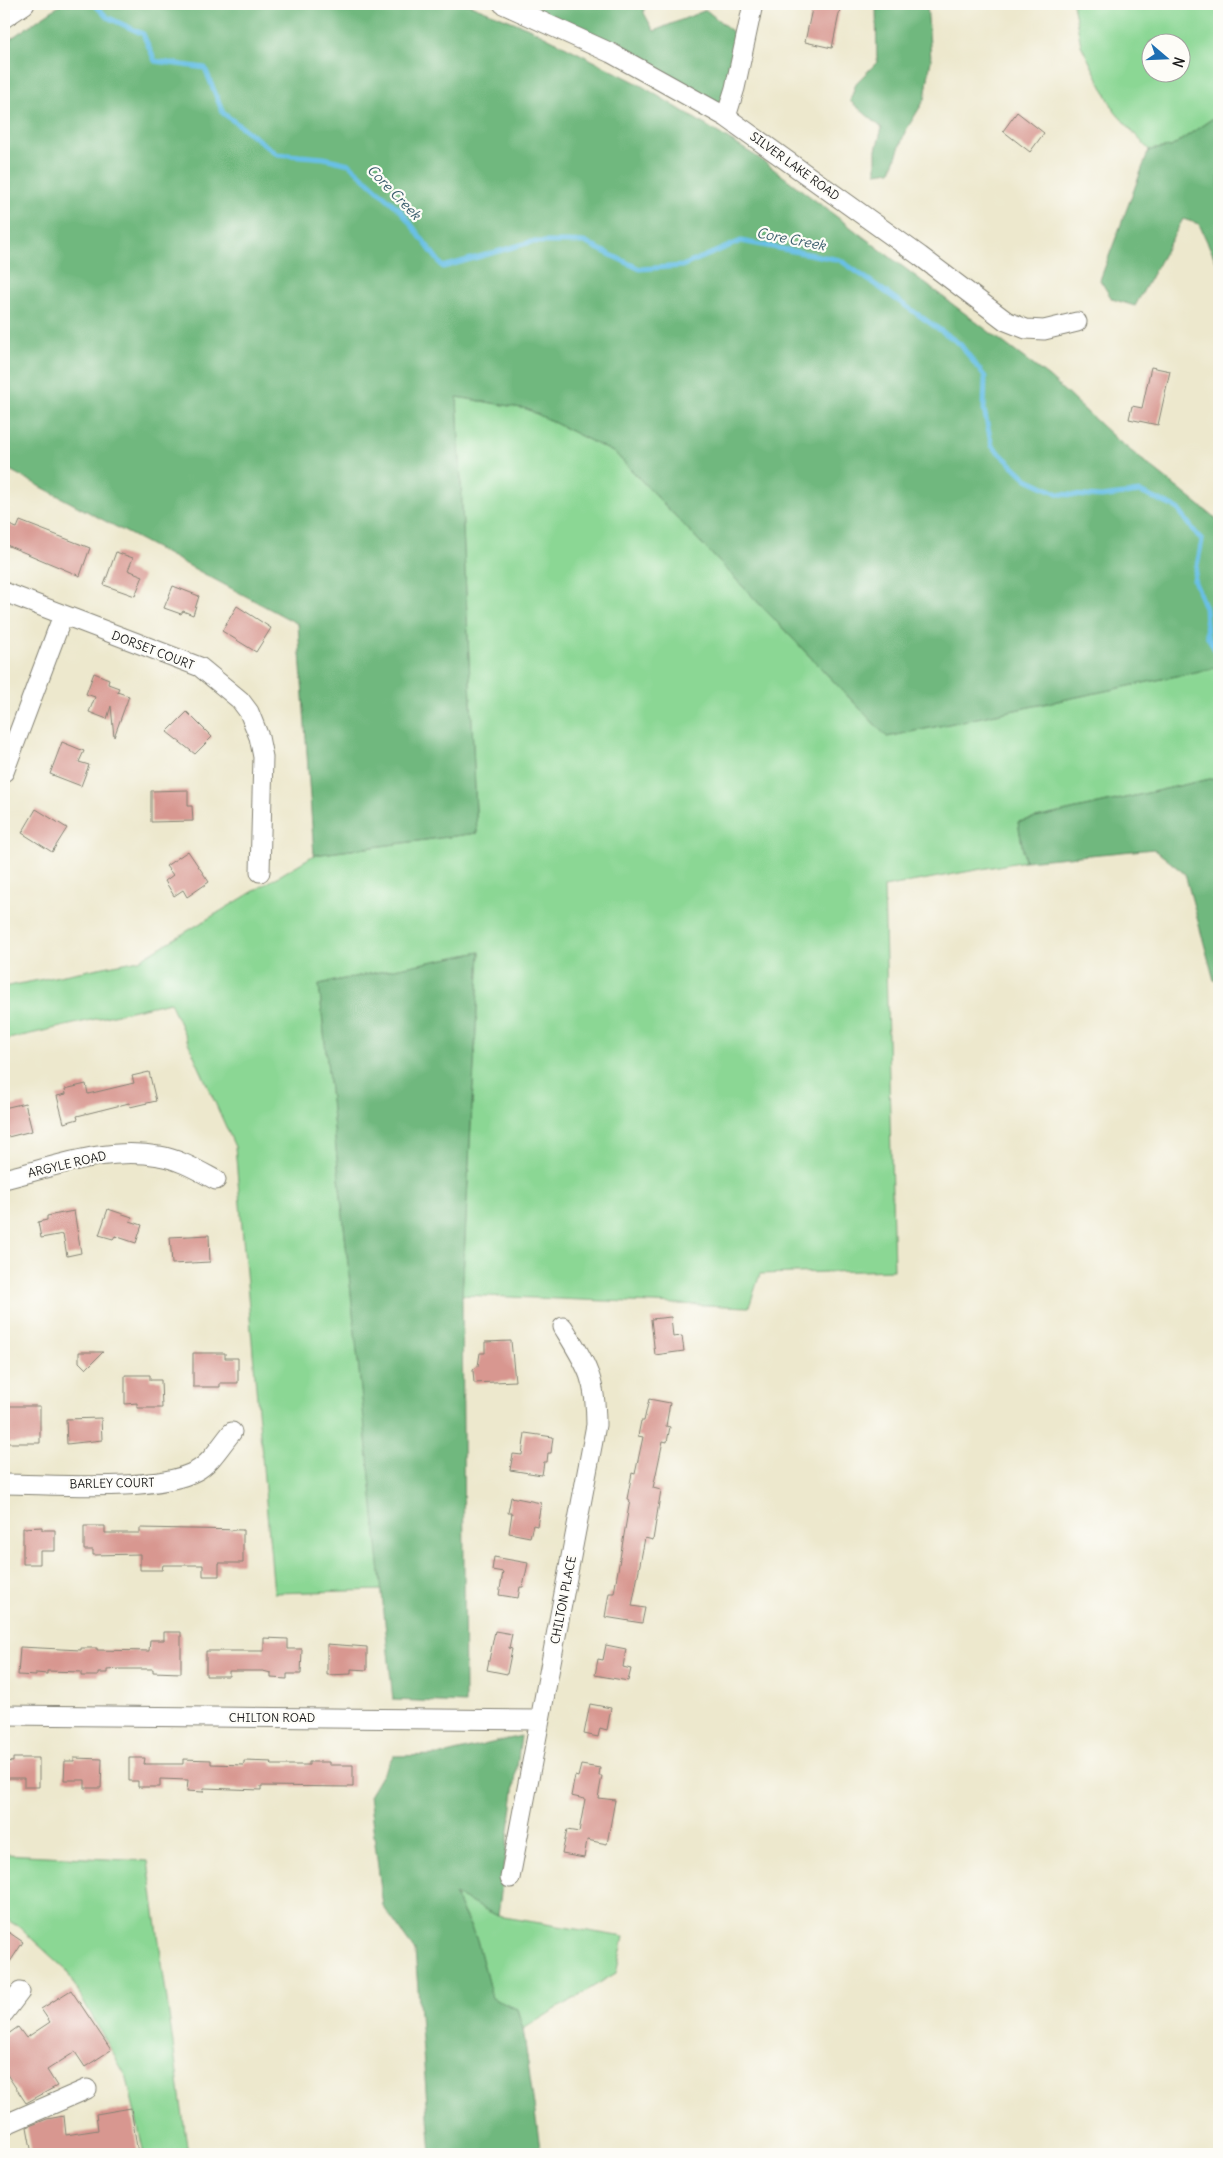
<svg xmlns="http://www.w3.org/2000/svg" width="1223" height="2158" font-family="Delius,sans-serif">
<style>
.green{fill:#8bd794;stroke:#547a58;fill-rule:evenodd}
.forest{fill:#70b87e;stroke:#466a4d}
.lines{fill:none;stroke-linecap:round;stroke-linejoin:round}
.stream{stroke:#69c0e6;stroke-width:5}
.building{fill:#d89790}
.minor-casing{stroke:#848274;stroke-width:21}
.minor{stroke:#fff;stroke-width:19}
.labels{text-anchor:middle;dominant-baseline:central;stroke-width:4.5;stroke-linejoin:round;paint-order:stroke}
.street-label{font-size:12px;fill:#1c1c1c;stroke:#fdfcf7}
.water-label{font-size:14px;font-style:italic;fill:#3b5e6d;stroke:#fdfcf7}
</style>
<rect width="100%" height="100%" fill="#fdfcf7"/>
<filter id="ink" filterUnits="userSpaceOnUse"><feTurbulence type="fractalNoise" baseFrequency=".02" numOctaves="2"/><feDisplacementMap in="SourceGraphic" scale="10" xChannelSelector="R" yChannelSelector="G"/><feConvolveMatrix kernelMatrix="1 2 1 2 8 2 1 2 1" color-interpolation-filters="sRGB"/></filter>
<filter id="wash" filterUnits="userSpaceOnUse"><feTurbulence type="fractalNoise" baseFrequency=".0096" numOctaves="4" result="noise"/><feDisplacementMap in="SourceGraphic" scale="20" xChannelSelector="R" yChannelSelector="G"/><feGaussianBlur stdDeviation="1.12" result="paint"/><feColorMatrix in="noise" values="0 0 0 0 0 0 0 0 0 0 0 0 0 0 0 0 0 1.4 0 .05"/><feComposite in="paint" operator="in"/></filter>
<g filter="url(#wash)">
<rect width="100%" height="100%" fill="#ede8cd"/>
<path class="green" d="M1073,4h146v110l-48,33 -22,3 -34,-38 -34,-67zM1150,42h30v30h-30z
M457,397l70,12 88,44 272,284 332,-70v110l-201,45 7,39 -141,26 10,383 -134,4 -11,33 -287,-12 18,-343 -161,32 63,606 -108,3 -39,-446 -65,-145 -166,38v-53l135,-27 175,-105 163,-22z
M4,1854l144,7 40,293h-44l-17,-76 -61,-108 -47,-43 -15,-9z
M454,1893l44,23 126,21 -8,36 -93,56 -6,-20 -25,-10 -15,-59z"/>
<path class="forest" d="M62,4h406l61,24 108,55 122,75 290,219 67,62 103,82v146l-332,70 -272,-284 -88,-44 -70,-12 20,436 -163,22 -16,-231 -294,-157v-424z
M519,4h125v9l10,18 52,-21 33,27 -16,71z
M876,4h51l4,55 -6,40 -20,33 -14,39 -15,2v-23l6,-22 -32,-27 6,-18 21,-21z
M1219,114v154l-20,-44 -16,-5 -48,87 -23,-7 -12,-19 49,-130 22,-3z
M1219,777v207l-5,-4 -29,-106 -31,-25 -129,12 -7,-39z
M480,952l-18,343 3,408 -72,-3 -74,-716z
M521,1736l-23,180 -44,-22 23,46 15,58 25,11 6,20 18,125h-110l-16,-203 -32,-45 -14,-110 24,-40 49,-1z"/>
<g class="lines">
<path class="stream" d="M94,4l13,13 36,17 12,27 50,7 18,45 54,41 47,4 25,6 52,47 42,56 88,-25h53l56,27 42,-3 59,-25 99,19 120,84 25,33 -1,33 8,36 35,33 32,15 42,3 39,-5 37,16 25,33 -8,39 11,28 2,27 12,22"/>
</g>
<g id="blocks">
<path class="building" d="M813,4h28l-9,44 -27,-6z
M1017,112l27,21 -14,19 -27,-21z
M1151,367l19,4 -12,54 -29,-6 3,-13 10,2z
M20,521l70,27 -10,28 -76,-32v-21l13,5z
M116,552l17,6 -5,12 15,6 -8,20 -31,-11z
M173,586l26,10 -6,19 -10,-4 -2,3 -17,-6z
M237,606l34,22 -15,24 -34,-21z
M94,673l15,6 -1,5 11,4 -2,4 12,4 -15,41 -3,-31 -4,13 -18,-7 6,-15 -9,-3z
M187,712l25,25 -17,17 -28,-22z
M62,742l22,9 -5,11 10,3 -8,21 -31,-12z
M188,790v16h4l1,15 -42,1v-31z
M36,809l31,19 -15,24 -30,-19z
M188,851l21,31 -22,15 -4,-7 -9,6 -9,-15 8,-6 -7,-9z
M149,1072l7,29 -26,6 -1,-4 -52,13 1,3 -14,4 -7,-27 9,-2 -1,-5 21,-5 2,10 46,-11 -2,-7z
M25,1103l7,28 -28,7v-30z
M108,1209l24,8 -2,4 12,4 -6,18 -21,-7 -2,3 -14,-4z
M74,1211l7,42 -14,3 -4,-22 -22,4 -3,-16 9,-2v-4z
M209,1235l1,27 -38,2 -2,-27z
M671,1317l2,20 9,-1 2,15 -29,4 -4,-36z
M511,1341l4,40 -41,2 -1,-13 5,-4 2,-13h5v-11z
M79,1352h24l-17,17 -7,-7z
M193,1353h32v5h13v25h-18v4h-27z
M125,1375h25v5h11l1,28h-25v-5l-12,1z
M649,1399l21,4 -4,23 4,1 -3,15 -4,-1 -10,47 8,2 -8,50 -8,-2 -13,68 13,2 -3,15 -37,-6 4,-24h5l16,-93 -3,-1 5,-26 3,1 8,-37 -5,-1 3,-15h3z
M4,1406h36v37h-36z
M101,1418l1,22 -35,4 -1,-25z
M525,1433l28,4 -2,16h-3l-1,9h-3l-2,13 -32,-5 3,-16 9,1z
M511,1497l30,6 -4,23 -4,-1 -3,12 -21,-4 3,-20h-4z
M84,1526h21v7h35v-5l103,2v33h-24v13h-16v-11h-40l-1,5h-22v-16l-47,1v-5h-9z
M42,1527v3h13v21h-15v13h-17v-36z
M494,1557l34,6 -5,24h-3l-2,11 -19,-3 4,-23 -11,-2z
M495,1631l17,3 -3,14 3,1 -5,25 -20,-4z
M164,1632h17v41l-28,-1v-3h-33l-13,1v3h-9v3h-17v-4l-34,-1v3l-11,-1v3l-18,-1 2,-28 61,3v-2h16v2l52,1 1,-11h14z
M264,1638l24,1v10h14l-1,25h-14v5l-16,-1v-5l-8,-2h-34v5h-23v-25h58z
M327,1644l40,3v23l-16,-1v5l-24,1z
M606,1645l20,4 -3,18 8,2 -3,12 -33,-6 3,-16 5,1z
M590,1704l21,4 -4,22 -7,-2 -2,9 -14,-3z
M13,1758h26v29h-15v-9h-20v-17l9,1z
M74,1758l28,1 -1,29h-16v-8h-21l1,-19h9z
M129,1758h16l-1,6h39v-5l28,1v4l33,1v-4l28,1 -1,3h38v-3h20v3h24v22l-92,-1v4l-57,-2 -1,4 -16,-1 1,-11 -28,-1v8h-22v-6h-9z
M581,1765l19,3 -1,8h3l-4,22 17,2 -8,44 -20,-4 -3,18 -22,-4 5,-24 12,2 6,-33 -14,-3 4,-20 3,1z
M4,1929l19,13 -19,29z
M71,1990l40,60 -26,17 -10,-15 -28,18 10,16 -31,17 -22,-33v-33l14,-10 8,11 24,-16 -9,-13z
M131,2108l7,46h-106l-5,-27 20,-8 17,-3 2,19 32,-5 -2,-16z"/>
</g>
</g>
<g filter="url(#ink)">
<use href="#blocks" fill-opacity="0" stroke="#848274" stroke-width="1"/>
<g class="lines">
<g class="minor-casing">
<path id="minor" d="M503,4l108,49 115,64 194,139 86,65 20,8 18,1 33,-8
M4,18l21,-14
M726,117l9,-29 18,-84
M4,592l196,75 40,33 9,12 10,25 4,20 -3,115
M4,772l59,-157
M4,1179c50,-12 103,-33 155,-23 20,3 40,15 57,24
M4,1484c48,0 152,9 192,-13 15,-8 25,-26 36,-39
M4,1715l536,5
M510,1878l86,-453c0,-47 -9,-59 -33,-98
M4,2013l16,-21
M4,2125l83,-36"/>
</g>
<use href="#minor" class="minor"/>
</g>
</g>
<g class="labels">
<g class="street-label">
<text transform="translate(795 166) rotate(36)">SILVER LAKE ROAD</text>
<text transform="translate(153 650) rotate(21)">DORSET COURT</text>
<text transform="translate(67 1164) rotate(-13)">ARGYLE ROAD</text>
<text transform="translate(112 1483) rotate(-1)">BARLEY COURT</text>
<text transform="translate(563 1600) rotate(-79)">CHILTON PLACE</text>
<text x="272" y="1717">CHILTON ROAD</text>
</g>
<g class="water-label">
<text transform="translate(394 192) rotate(46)">Core Creek</text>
<text transform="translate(791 239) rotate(11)">Core Creek</text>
</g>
</g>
<rect width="1223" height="2158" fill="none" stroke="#fdfcf7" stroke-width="20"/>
<g transform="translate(1166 58) rotate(109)"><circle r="24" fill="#fdfcf7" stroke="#a3a29f"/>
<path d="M0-4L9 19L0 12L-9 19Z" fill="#1f6fb2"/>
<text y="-8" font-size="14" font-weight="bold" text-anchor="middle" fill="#1c1c1c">N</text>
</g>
</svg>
